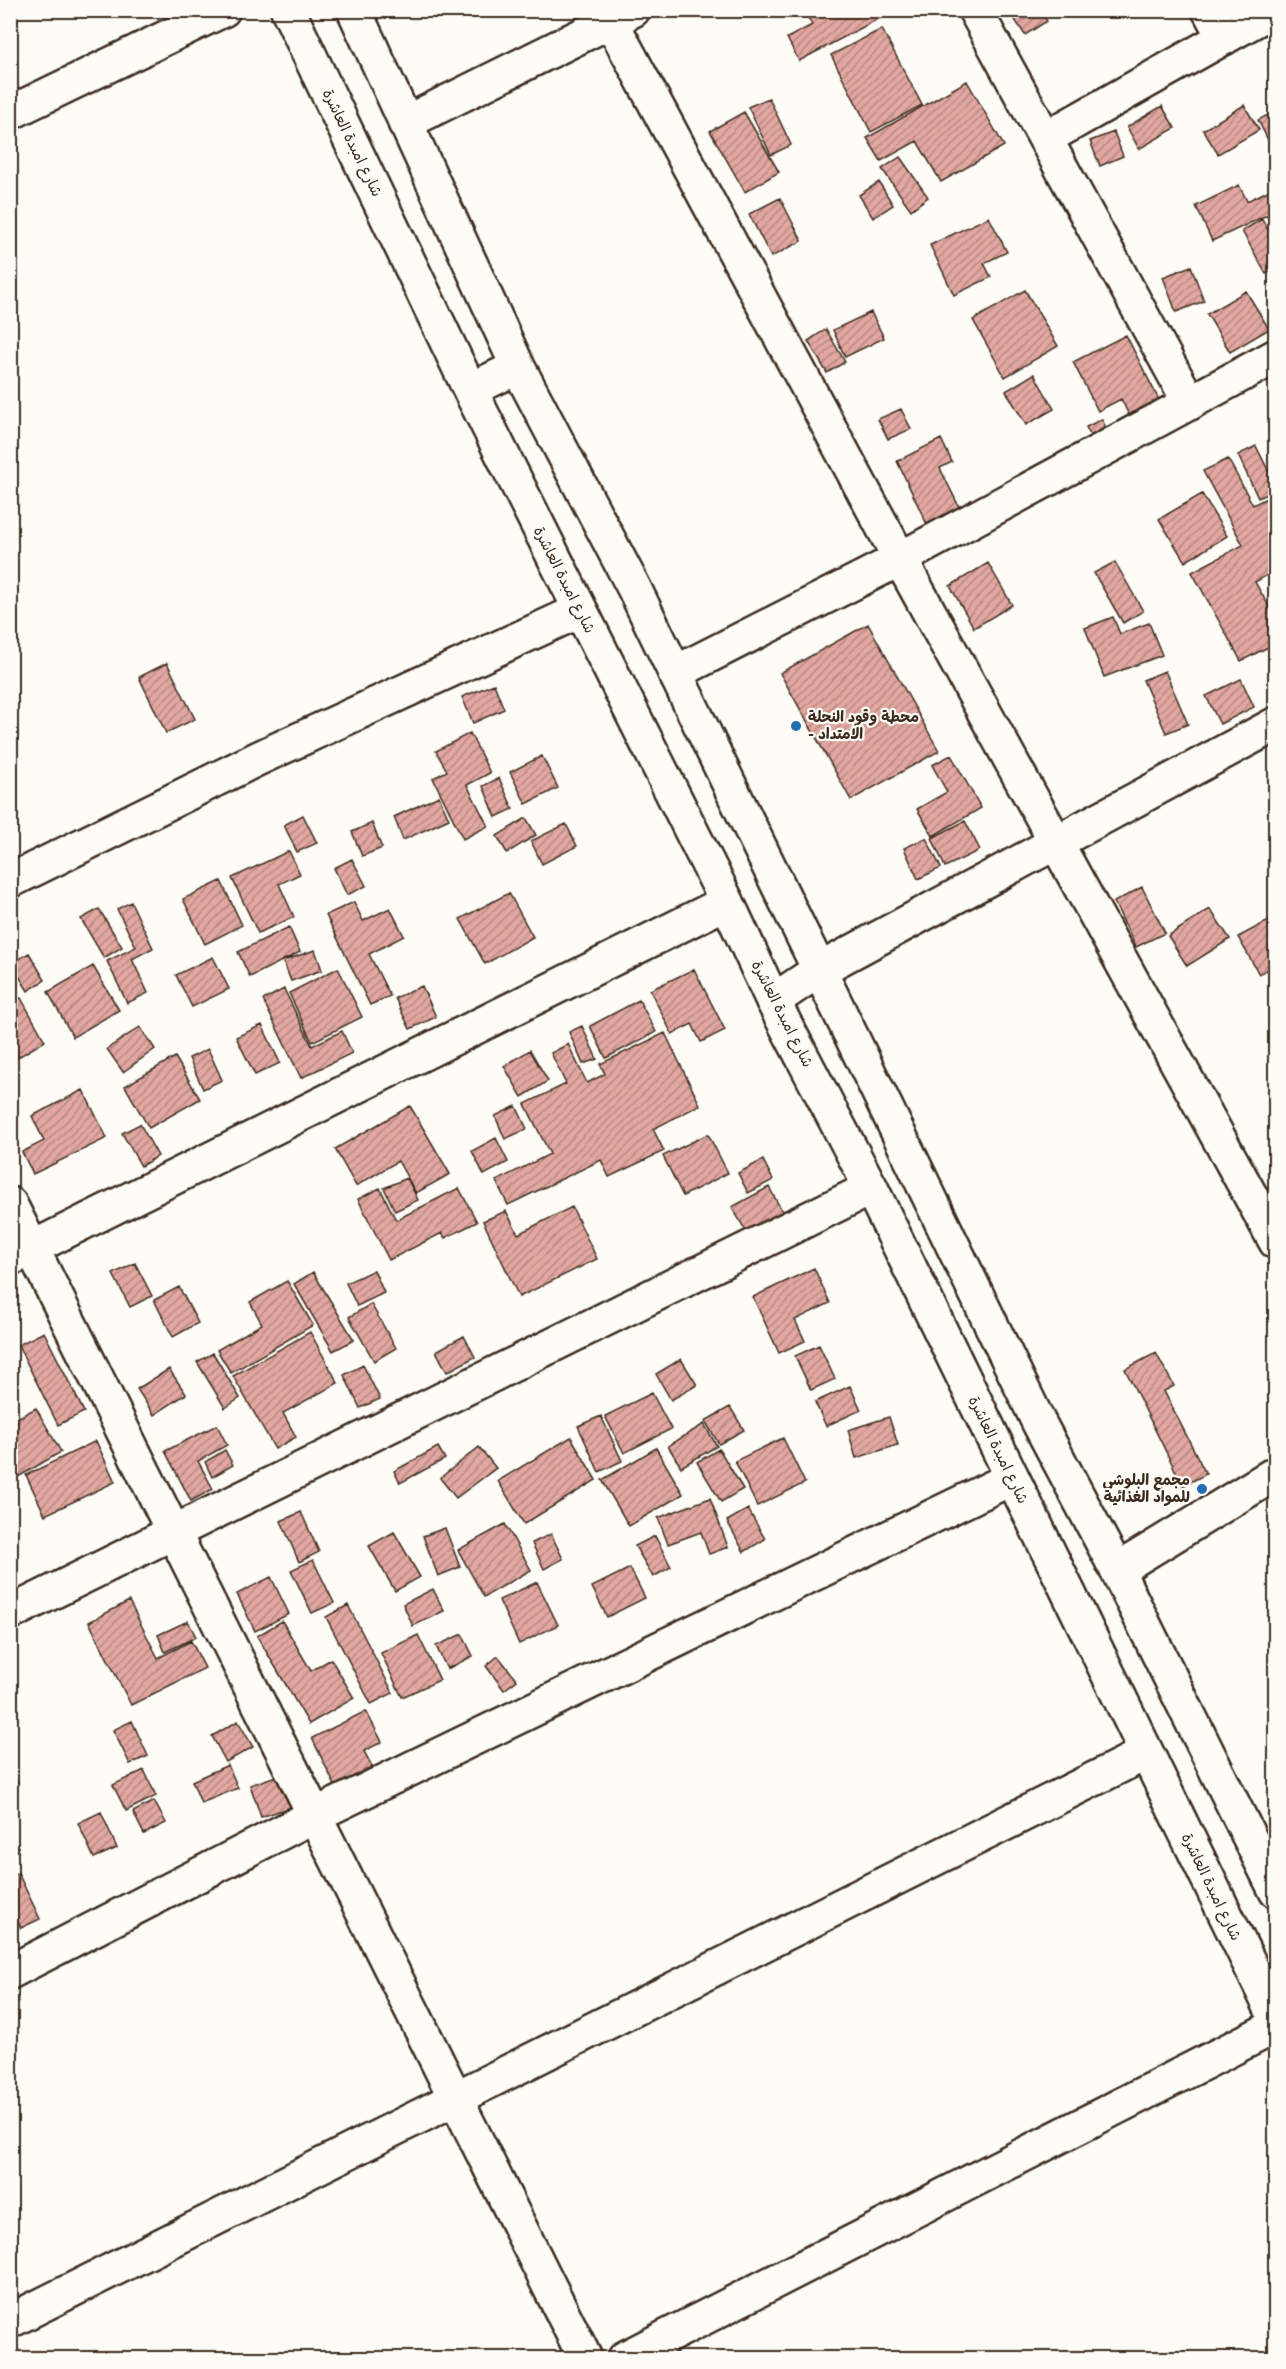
<svg xmlns="http://www.w3.org/2000/svg" width="1286" height="2369" font-family="'Balsamiq Sans','Playpen Sans Arabic',sans-serif">
<style>
.building{fill:url(#building-hatch);stroke:#3b2a1e;stroke-width:1.5}
.lines{fill:none;stroke-linecap:round;stroke-linejoin:round}
.street-casing{stroke:#3b2a1e;stroke-width:38}
.secondary-casing{stroke:#3b2a1e;stroke-width:38}
.street{stroke:#fdfcf7;stroke-width:33}
.secondary{stroke:#fdfcf7;stroke-width:33}
.poi-dot{fill:#1f6fb2;stroke:#fdfcf7;stroke-width:2}
.labels{text-anchor:middle;dominant-baseline:central;stroke-width:4.5;stroke-linejoin:round;paint-order:stroke}
.street-label{font-size:15px;fill:#3b2a1e;stroke:#fdfcf7}
.poi-label{font-size:15px;font-weight:bold;fill:#3b2a1e;stroke:#fdfcf7;text-anchor:start}
</style>
<defs>
<pattern id="building-hatch" width="6" height="6" patternUnits="userSpaceOnUse" patternTransform="scale(1.5)"><rect width="6" height="6" fill="#e1a7a0"/><path d="M-1 1l2-2M0 6l6-6M5 7l2-2" fill="none" stroke="#b88882"/></pattern>
</defs>
<rect width="100%" height="100%" fill="#fdfcf7"/>
<filter id="ink" filterUnits="userSpaceOnUse"><feTurbulence type="fractalNoise" baseFrequency=".0167" numOctaves="2"/><feDisplacementMap in="SourceGraphic" scale="12" xChannelSelector="R" yChannelSelector="G"/><feConvolveMatrix kernelMatrix="1 2 1 2 8 2 1 2 1" color-interpolation-filters="sRGB"/></filter>
<g filter="url(#ink)">
<path class="building" d="M804,10h91l-96,51 -12,-23 25,-13z
M1016,10h25l6,11 -22,14 -14,-21z
M882,29l40,76 -51,27 -40,-77z
M967,81l37,65 -63,36 -24,-41 -36,20 -14,-23z
M769,98l22,47 -20,10 -23,-48z
M1244,105l15,25 -41,24 -15,-24z
M1162,106l13,22 -36,21 -12,-22z
M1276,111v45l-18,-36z
M744,112l35,60 -34,20 -35,-61z
M1114,132l9,24 -23,10 -10,-25z
M900,157l28,40 -17,13 -29,-41z
M879,182l14,23 -20,13 -14,-23z
M1239,185l8,16 29,-14v38l-3,1 -6,-11 -55,26 -16,-35z
M780,198l22,43 -31,16 -22,-43z
M989,217l18,35 -23,11 7,14 -37,18 -24,-50z
M1262,219l14,24v26l-10,5 -24,-43z
M1191,266l13,35 -28,11 -13,-35z
M1025,290l33,56 -53,31 -32,-57z
M1246,291l23,38 -39,23 -23,-38z
M871,312l13,26 -39,19 -12,-27z
M826,329l19,33 -18,11 -19,-32z
M1126,335l37,73 -30,15 -12,-24 -23,12 -25,-49z
M1034,374l20,35 -28,16 -20,-34z
M901,409l10,20 -23,10 -10,-20z
M1102,419l12,28 -15,6 -13,-26z
M941,439l11,23 -12,6 25,51 -33,16 -35,-74z
M1256,446l20,40v4l-18,8 -20,-43z
M1228,459l25,46 23,-12v54l-4,2 4,6v15l-21,12 21,37v24l-35,18 -49,-89 51,-27 -40,-74z
M1202,494l25,42 -42,26 -26,-43z
M1115,562l28,49 -20,12 -29,-50z
M988,563l24,42 -38,23 -24,-42z
M1113,617l7,17 29,-11 13,32 -58,22 -19,-49z
M868,624l71,127 -88,49 -71,-127z
M167,663l28,56 -29,14 -27,-56z
M1165,671l23,53 -22,9 -23,-53z
M1241,679l13,28 -34,17 -14,-28z
M494,684l10,25 -31,14 -11,-26z
M470,733l20,40 -23,12 21,41 -25,13 -30,-61 14,-7 -11,-20z
M951,755l30,53 -48,28 -16,-27 30,-17 -15,-27z
M542,756l16,32 -32,16 -16,-32z
M499,778l14,31 -17,8 -13,-31z
M439,796l10,23 -46,21 -9,-23z
M303,815l14,28 -20,9 -13,-27z
M526,818l10,17 -29,18 -10,-17z
M965,821l15,29 -35,17 -13,-29z
M372,823l10,25 -20,8 -10,-24z
M566,824l11,22 -35,18 -11,-23z
M926,838l15,30 -23,11 -14,-31z
M289,851l11,23 -21,10 15,33 -36,16 -26,-55z
M352,859l14,27 -19,9 -13,-27z
M221,881l21,44 -37,19 -22,-45z
M1142,887l23,46 -29,14 -22,-45z
M509,893l24,44 -48,27 -25,-45z
M131,902l22,46 -21,11 16,34 -21,10 -20,-42 29,-14 -19,-38z
M354,902l9,19 27,-13 14,28 -35,18 21,42 -20,9 -44,-90z
M99,909l23,38 -18,11 -23,-39z
M1210,909l20,30 -43,27 -19,-30z
M1276,917v48l-17,9 -21,-37z
M289,927l11,25 -50,25 -12,-25z
M315,950l7,20 -31,11 -8,-20z
M29,953l16,27 -17,11 -17,-28z
M213,957l16,32 -37,18 -16,-32z
M93,966l26,44 -46,27 -25,-45z
M338,968l24,49 -50,25 -23,-49z
M694,969l31,61 -24,12 -9,-18 -20,10 -22,-44z
M422,986l14,31 -26,12 -15,-31z
M284,989l28,57 30,-15 10,22 -51,25 -38,-78z
M21,998l24,43 -30,18 -5,-8v-48z
M639,1000l17,32 -50,26 -16,-32z
M262,1025l18,38 -25,12 -19,-38z
M582,1026l15,33 -14,5 -14,-32z
M140,1027l15,22 -32,23 -16,-23z
M665,1033l35,72 -47,24 11,22 -55,26 -8,-17 -93,45 -12,-24 54,-27 -25,-50 41,-20 -15,-31 17,-9 19,39 18,-9 -5,-10z
M208,1049l14,31 -19,9 -14,-31z
M530,1050l18,31 -26,16 -18,-31z
M175,1057l25,42 -51,29 -24,-42z
M83,1090l24,48 -74,36 -11,-22 22,-11 -12,-25z
M410,1106l40,68 -34,19 -18,-32 -42,25 -21,-37z
M516,1106l11,23 -22,10 -10,-23z
M140,1124l18,32 -17,10 -19,-33z
M708,1134l20,39 -45,23 -20,-40z
M496,1138l12,24 -24,13 -12,-24z
M763,1160l10,20 -25,13 -10,-20z
M407,1178l11,22 -23,11 -11,-23z
M769,1187l14,26 -36,20 -15,-26z
M380,1188l16,32 63,-32 18,34 -32,16 -3,-5 -53,27 -31,-61z
M572,1207l25,52 -78,38 -36,-76 23,-10 12,23z
M135,1263l17,33 -22,11 -17,-33z
M814,1268l16,35 -35,17 10,21 -26,12 -26,-56z
M374,1270l10,23 -27,13 -11,-23z
M313,1272l41,68 -21,11 -39,-67z
M287,1281l26,44 -82,48 -14,-23 45,-26 -12,-22z
M179,1287l19,36 -25,14 -19,-37z
M371,1304l25,44 -22,13 -25,-44z
M44,1332l40,80 -26,13 -40,-80z
M310,1332l28,51 -55,30 13,24 -21,12 -42,-73z
M464,1336l11,21 -28,15 -11,-21z
M819,1345l16,34 -24,11 -16,-34z
M213,1353l27,45 -15,10 -28,-46z
M1156,1353l18,33 -10,5 42,83 -23,12 -58,-117z
M681,1359l16,26 -26,15 -15,-26z
M363,1365l17,34 -20,9 -16,-33z
M169,1369l17,25 -32,21 -17,-26z
M850,1386l11,24 -35,16 -11,-24z
M652,1393l19,36 -47,24 -19,-37z
M730,1407l14,23 -25,14 -14,-23z
M36,1408l25,44 -48,28 -3,-5v-53z
M601,1416l21,45 -23,11 -21,-46z
M889,1417l9,28 -42,13 -8,-28z
M704,1424l13,22 -36,21 -13,-21z
M217,1425l10,20 -29,16 15,28 -22,12 -26,-50z
M571,1437l25,43 -72,44 -26,-43z
M783,1438l22,45 -48,23 -22,-45z
M96,1441l19,41 -70,33 -19,-40z
M438,1447l7,12 -45,24 -6,-12z
M479,1447l17,21 -40,30 -16,-20z
M656,1448l27,46 -54,32 -27,-46z
M719,1449l24,40 -22,13 -24,-40z
M225,1450l8,15 -21,12 -7,-15z
M710,1498l18,49 -19,7 -8,-22 -33,12 -10,-26z
M748,1509l17,30 -21,13 -17,-31z
M301,1512l18,40 -20,10 -18,-41z
M505,1524l26,46 -47,27 -26,-47z
M445,1528l15,39 -22,9 -15,-40z
M394,1532l26,45 -25,14 -26,-45z
M551,1534l12,25 -19,10 -12,-26z
M655,1536l16,31 -18,10 -18,-31z
M313,1560l21,43 -22,10 -21,-43z
M630,1568l15,30 -38,19 -15,-30z
M271,1577l18,37 -34,17 -18,-37z
M537,1582l21,43 -39,19 -20,-44z
M433,1589l11,22 -31,15 -10,-22z
M129,1601l29,57 33,-17 14,27 -74,37 -42,-83z
M348,1605l45,88 -22,11 -45,-87z
M188,1621l8,16 -31,15 -7,-17z
M282,1621l29,50 20,-12 23,39 -45,26 -52,-88z
M462,1634l11,22 -26,13 -11,-23z
M418,1635l22,45 -38,17 -21,-44z
M498,1656l19,24 -13,10 -18,-24z
M366,1711l16,31 -18,9 14,27 -38,18 -28,-58z
M132,1721l16,35 -18,8 -17,-34z
M238,1721l15,26 -27,15 -14,-26z
M228,1765l10,23 -37,15 -9,-22z
M10,1770l8,12 -8,5z
M144,1770l12,26 -30,15 -13,-26z
M288,1772l12,32 -39,13 -11,-32z
M154,1801l12,22 -22,11 -11,-22z
M101,1812l16,36 -23,10 -16,-35z
M18,1873l22,46 -19,9 -11,-22v-29z"/>
<g class="lines">
<g class="street-casing">
<path id="street" d="M605,10l295,549 376,683
M975,10l215,393
M1209,10l15,28
M10,113l213,-103
M405,123l228,-113
M1046,138l227,-128
M675,673l225,-114 376,-203
M10,881l249,-123 320,-147
M773,1001l46,-31 457,-246
M10,1204l575,1154
M10,1259l717,-357
M1117,1570l159,-97
M10,1613l861,-425
M10,1972l305,-157 697,-337
M10,2321l1136,-568
M625,2358l651,-332"/>
</g>
<g class="secondary-casing">
<path id="secondary" d="M288,10l182,380 257,512 46,99 98,187 405,830
M354,10l164,357 116,221 405,835 78,147 159,321
M470,390l48,-23"/>
</g>
<use href="#street" class="street"/>
<use href="#secondary" class="secondary"/>
</g>
</g>
<g class="poi-dot">
<circle cx="796" cy="726" r="6"/>
<circle cx="1202" cy="1489" r="6"/>
</g>
<g class="labels">
<g class="street-label">
<text transform="translate(352 143) rotate(64)">شارع امبدة العاشرة</text>
<text transform="translate(564 580) rotate(63)">شارع امبدة العاشرة</text>
<text transform="translate(782 1014) rotate(63)">شارع امبدة العاشرة</text>
<text transform="translate(998 1450) rotate(64)">شارع امبدة العاشرة</text>
<text transform="translate(1211 1887) rotate(64)">شارع امبدة العاشرة</text>
</g>
<g class="poi-label">
<text x="808" y="717">محطة وقود النحلة<tspan x="808" dy="17">- الامتداد</tspan></text>
<text x="1190" y="1480" text-anchor="end">مجمع البلوشي<tspan x="1190" dy="17">للمواد الغذائية</tspan></text>
</g>
</g>
<rect width="1286" height="2369" fill="none" stroke="#fdfcf7" stroke-width="36"/>
<rect x="18" y="18" width="1250" height="2333" fill="none" stroke="#3b2a1e" stroke-width="2" filter="url(#ink)"/>
</svg>
